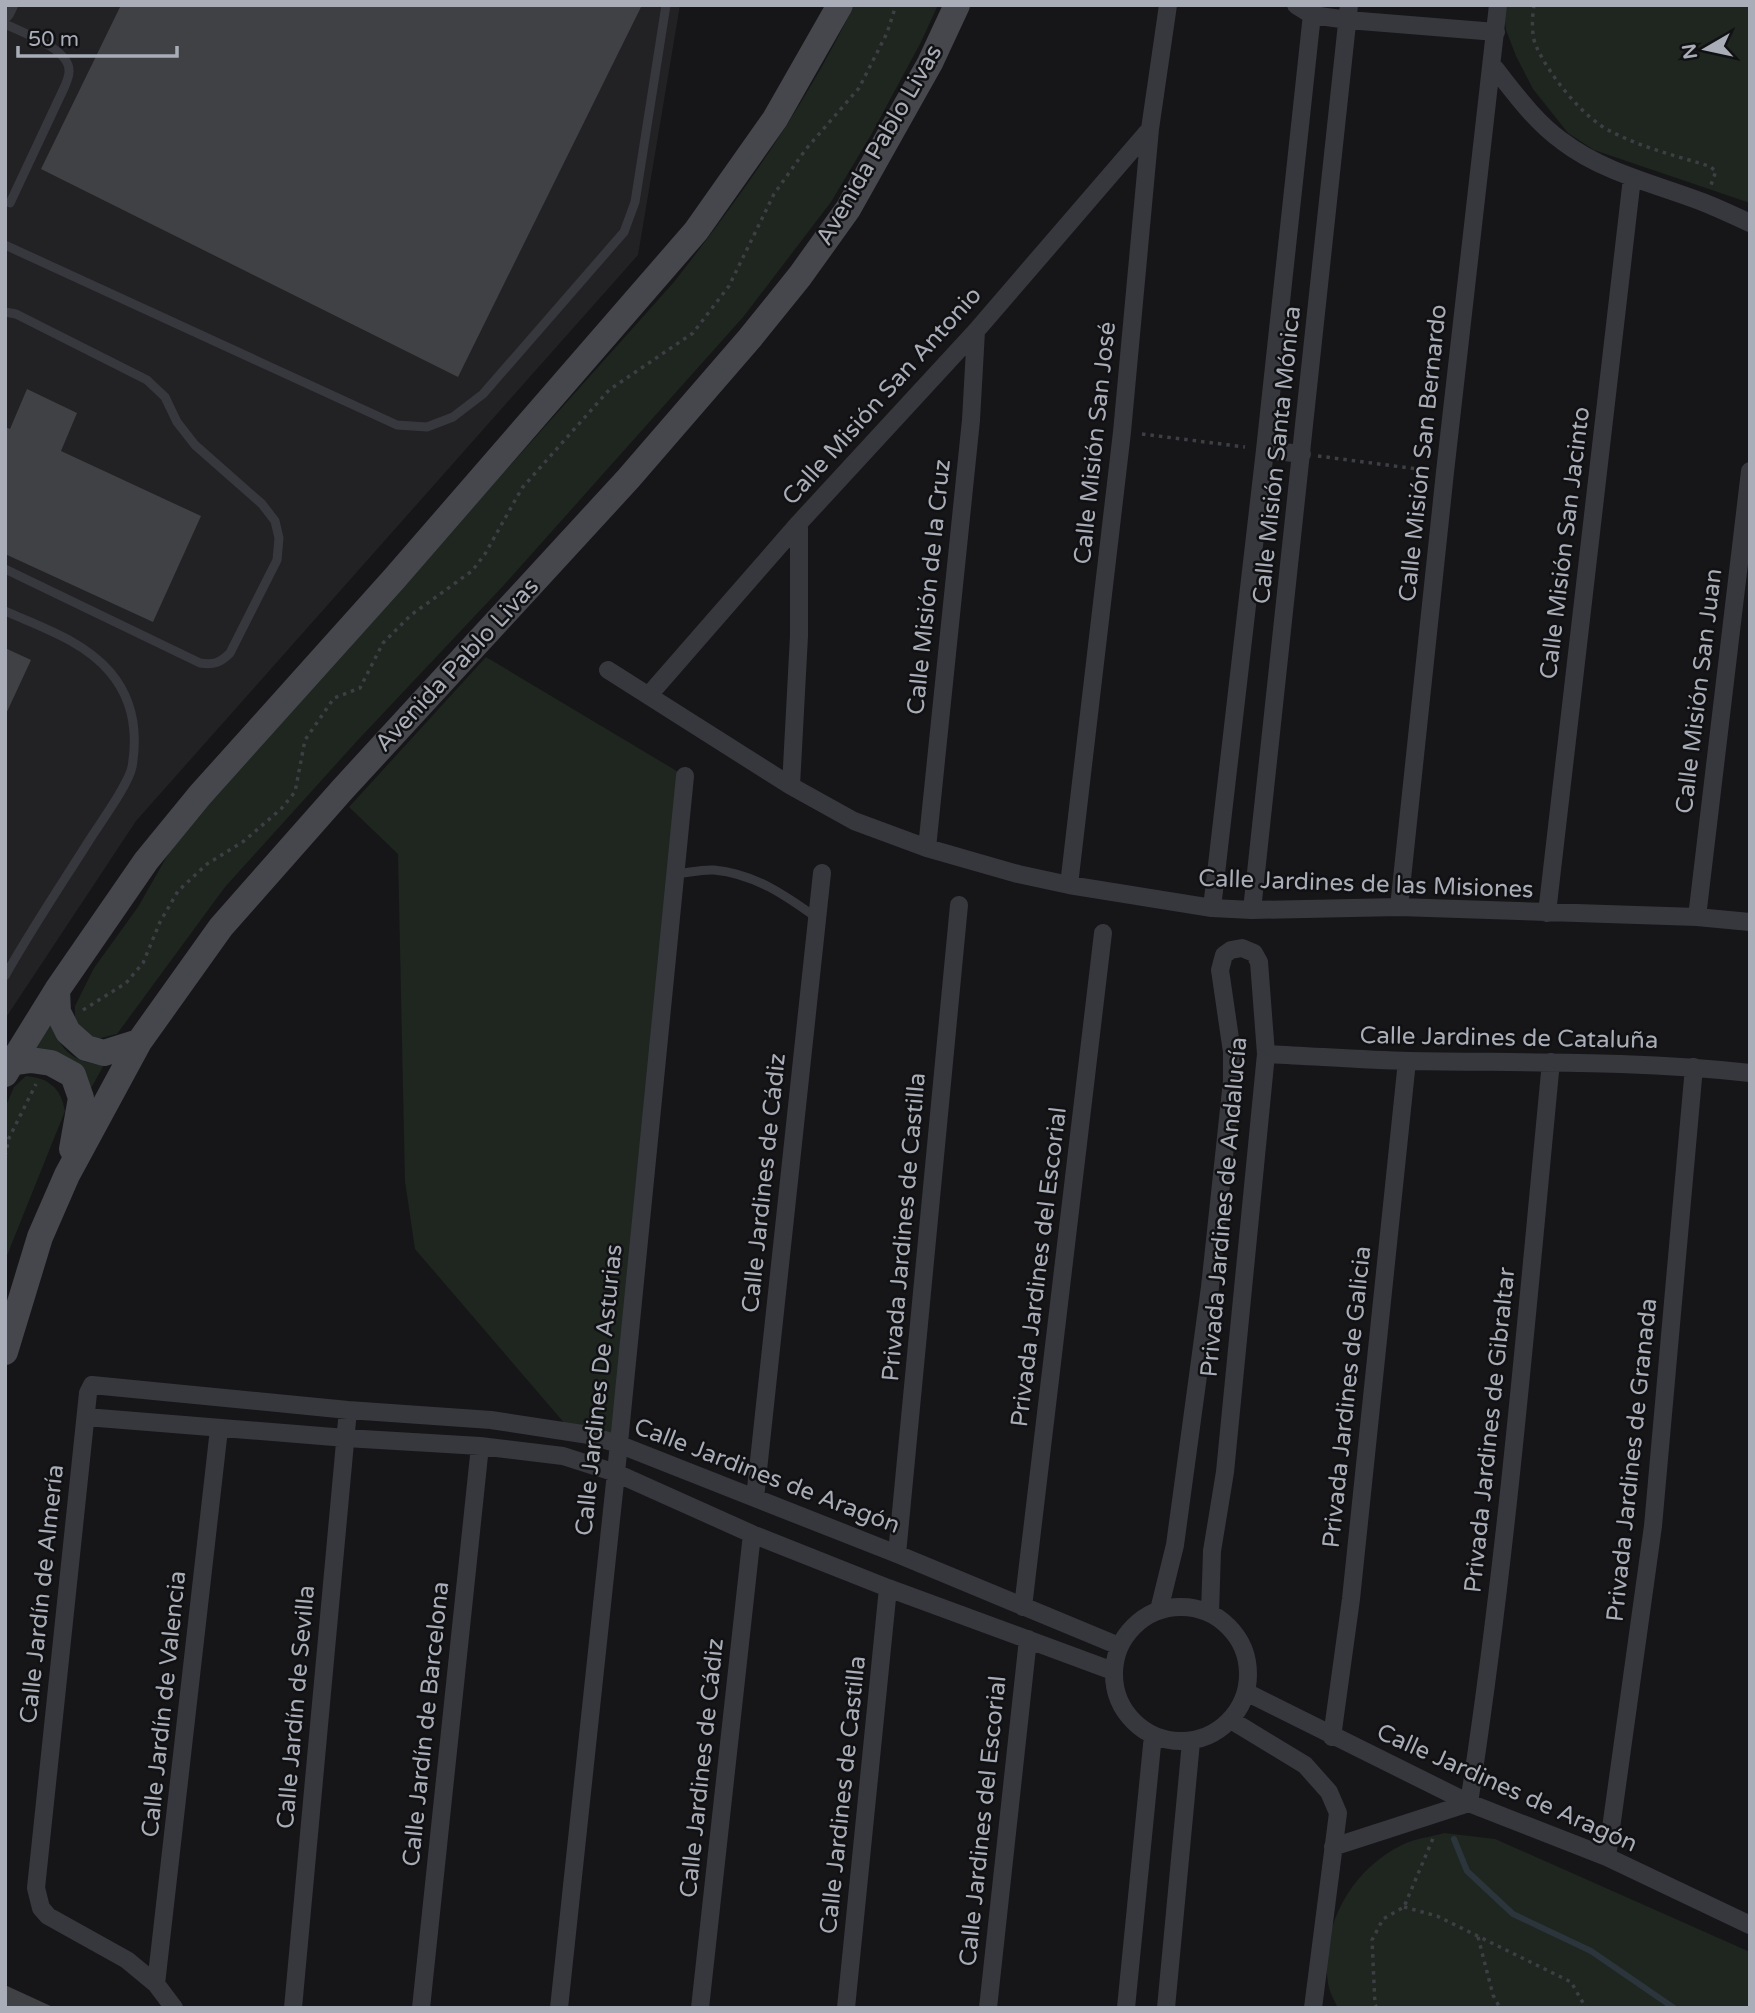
<svg xmlns="http://www.w3.org/2000/svg" width="1755" height="2013" font-family="'Varela Round',sans-serif">
<style>
.built{fill:#222225}
.green{fill:#1e261f}
.lines{fill:none;stroke-linecap:round;stroke-linejoin:round}
.stream{stroke:#2c353c;stroke-width:6}
.building{fill:#404145}
.path{stroke:#3d3f44;stroke-width:3.5;stroke-dasharray:3.5 5;stroke-linecap:butt}
.service{stroke:#37383d;stroke-width:9}
.minor{stroke:#37383d;stroke-width:18}
.secondary{stroke:#45474d;stroke-width:26}
.labels{text-anchor:middle;dominant-baseline:central;stroke-width:5;stroke-linejoin:round;paint-order:stroke}
.street-label{font-size:24px;fill:#a8adb8;stroke:#111113}
</style>
<rect width="100%" height="100%" fill="#161618"/>
<path class="built" d="M5,5h675l-42,250 -502,566 -131,198z"/>
<path class="green" d="M854,5h84l-17,37 -50,93 -40,67 -87,114 -241,270 -146,155 -132,146 -108,147 -20,5 -14,-7 -8,-13v-13l19,-38 44,-61 40,-70 496,-555c68,-87 132,-177 180,-277z
M1503,5h247v198l-156,-53 -26,-17 -35,-44 -17,-33 -10,-26z
M486,657l199,119 -67,668 -46,-12 -157,-183 -10,-68 -7,-327 -49,-47z
M51,1024c10,28 24,39 53,41l-14,25 -59,-39z
M26,1076c23,2 35,12 39,35l-59,147 -1,11v-161l9,-21z
M1444,1833l51,6 255,113v56h-412c-4,-8 -9,-17 -10,-25 -9,-56 24,-114 74,-138 13,-7 29,-8 42,-12z"/>
<g class="lines">
<path class="stream" d="M1454,1839l13,32 46,43 78,37 83,57"/>
</g>
<path class="building" d="M121,5h521l-184,372 -417,-208z
M27,389l50,24 -16,38 140,65 -48,106 -148,-68v-127l5,2z
M5,648l26,12 -26,56z
M5,1985l50,23h-50z"/>
<g class="lines">
<path class="path" d="M1534,5c-2,13 -3,32 3,43 13,28 47,71 75,84 31,16 65,24 97,34l7,5 -5,14
M1142,434l103,13
M1318,456l107,14
M83,1010l43,-27 17,-20 17,-41 18,-31 29,-27 37,-23 37,-32 14,-17 10,-52 29,-42 26,-10 23,-45 28,-28 61,-44 13,-17 37,-66 87,-98 84,-57 36,-47 45,-92 32,-45 53,-61 28,-55 9,-28
M5,1156l4,-18 27,-54
M1404,1907l33,9 134,66 15,26
M1478,1937l15,58 7,13
M1377,2008l-2,-3 -3,-65 11,-21 21,-12 30,-71"/>
<path class="service" d="M5,24c18,9 66,25 64,48 0,5 -3,11 -5,16l-54,115
M5,245l392,180 30,2 26,-10 30,-23 141,-162 11,-30 31,-197
M5,312l11,2 131,66 18,17 12,25 18,23 67,59 13,17 4,17 -2,22 -47,93c-10,10 -16,12 -30,10l-195,-94
M5,611c36,16 79,30 105,61 23,27 28,60 22,95 -4,18 -29,52 -40,69 -29,46 -60,92 -87,140
M675,874c13,-1 27,-5 39,-4 41,4 71,25 103,48"/>
<path class="minor" d="M1296,5l16,10 36,5 148,12
M5,13l4,-8
M1493,66c21,26 41,55 69,75 42,32 94,43 143,62 15,6 30,13 45,20
M1265,450l37,4
M608,670l183,116 63,35 73,27 91,26 51,11 143,23 40,2 147,-3 298,10 53,5
M649,695l150,-172 177,-192 174,-202
M791,786l8,-150v-113
M927,848l44,-428 5,-89
M1069,885l53,-453 28,-303 18,-124
M1399,907l46,-435 53,-467
M1212,908l53,-458 48,-445
M1252,910l97,-905
M1547,913l85,-735
M1697,917l53,-446
M1266,1054c48,2 96,6 144,7 113,2 227,-1 340,12
M86,1417l260,21 134,8 83,10 53,17 136,61 136,54 225,83
M755,1498l67,-625
M897,1554l62,-649
M1114 1674a67 67 0 1 1 134 0a67 67 0 1 1-134 0Z
M1023,1607l80,-674
M1159,1610l16,-65 35,-258 22,-206v-29l-12,-82 4,-15 7,-5 11,-2 12,5 5,9 7,92 -41,418 -13,79 -2,62
M1246,1692l223,111 138,54 143,68
M1231,1720l74,45 24,27 9,21 -25,195
M1332,1737l19,-138 56,-538
M1333,1847l136,-44c38,-246 58,-494 82,-741
M1607,1857l46,-331 41,-459
M156,1984l63,-555
M174,2008l-18,-24 -29,-24 -79,-44 -7,-8 -5,-20 52,-495 4,-8 256,25 143,10 98,15 29,9 279,110 222,92
M293,2008l55,-598
M421,2008l59,-562
M559,2008l57,-535 69,-697
M700,2008l52,-474
M846,2008l42,-420
M988,2008l40,-369
M1126,2008l27,-273
M1166,2008l25,-266"/>
<path class="secondary" d="M57,990l1,22 10,20 18,16 18,5 35,-11
M10,1063l21,-3 20,3 22,12 8,23 -9,51
M5,1074l52,-84 89,-129 54,-66 194,-216 302,-348 79,-112 65,-114
M5,1352l35,-115 27,-62 72,-133 82,-115 121,-137 286,-311 122,-141 50,-62 48,-67 82,-146 27,-58"/>
</g>
<g class="labels">
<g class="street-label">
<text transform="translate(879 145) rotate(-60)">Avenida Pablo Livas</text>
<text transform="translate(882 396) rotate(-48)">Calle Misión San Antonio</text>
<text transform="translate(1095 443) rotate(-84)">Calle Misión San José</text>
<text transform="translate(1423 453) rotate(-84)">Calle Misión San Bernardo</text>
<text transform="translate(1277 455) rotate(-84)">Calle Misión Santa Mónica</text>
<text transform="translate(1565 543) rotate(-83)">Calle Misión San Jacinto</text>
<text transform="translate(929 587) rotate(-84)">Calle Misión de la Cruz</text>
<text transform="translate(457 665) rotate(-47)">Avenida Pablo Livas</text>
<text transform="translate(1699 691) rotate(-83)">Calle Misión San Juan</text>
<text transform="translate(1366 884) rotate(2)">Calle Jardines de las Misiones</text>
<text transform="translate(1509 1038) rotate(1)">Calle Jardines de Cataluña</text>
<text transform="translate(764 1183) rotate(-84)">Calle Jardines de Cádiz</text>
<text transform="translate(1224 1207) rotate(-85)">Privada Jardines de Andalucía</text>
<text transform="translate(904 1227) rotate(-85)">Privada Jardines de Castilla</text>
<text transform="translate(1039 1267) rotate(-83)">Privada Jardines del Escorial</text>
<text transform="translate(599 1390) rotate(-84)">Calle Jardines De Asturias</text>
<text transform="translate(1347 1397) rotate(-84)">Privada Jardines de Galicia</text>
<text transform="translate(1490 1430) rotate(-84)">Privada Jardines de Gibraltar</text>
<text transform="translate(1632 1460) rotate(-84)">Privada Jardines de Granada</text>
<text transform="translate(767 1476) rotate(21)">Calle Jardines de Aragón</text>
<text transform="translate(42 1594) rotate(-84)">Calle Jardín de Almería</text>
<text transform="translate(164 1704) rotate(-84)">Calle Jardín de Valencia</text>
<text transform="translate(296 1707) rotate(-85)">Calle Jardín de Sevilla</text>
<text transform="translate(426 1724) rotate(-84)">Calle Jardín de Barcelona</text>
<text transform="translate(702 1768) rotate(-84)">Calle Jardines de Cádiz</text>
<text transform="translate(1507 1788) rotate(24)">Calle Jardines de Aragón</text>
<text transform="translate(843 1795) rotate(-84)">Calle Jardines de Castilla</text>
<text transform="translate(983 1821) rotate(-84)">Calle Jardines del Escorial</text>
</g>
</g>
<rect width="1755" height="2013" fill="none" stroke="#a8adb8" stroke-width="14"/>
<g transform="translate(1706 49) rotate(261)" stroke="#111113" stroke-width="5" paint-order="stroke">
<path d="M0-5L12 26L0 18L-12 26Z" fill="#a8adb8"/>
<text y="-10" font-size="19" font-weight="bold" text-anchor="middle" fill="#a8adb8">N</text>
</g>
<path d="M18 46v10h159v-10" fill="none" stroke="#a8adb8" stroke-width="3.5"/>
<text x="28" y="46" font-size="21" fill="#a8adb8" stroke="#111113" stroke-width="5" paint-order="stroke">50 m</text>
</svg>
